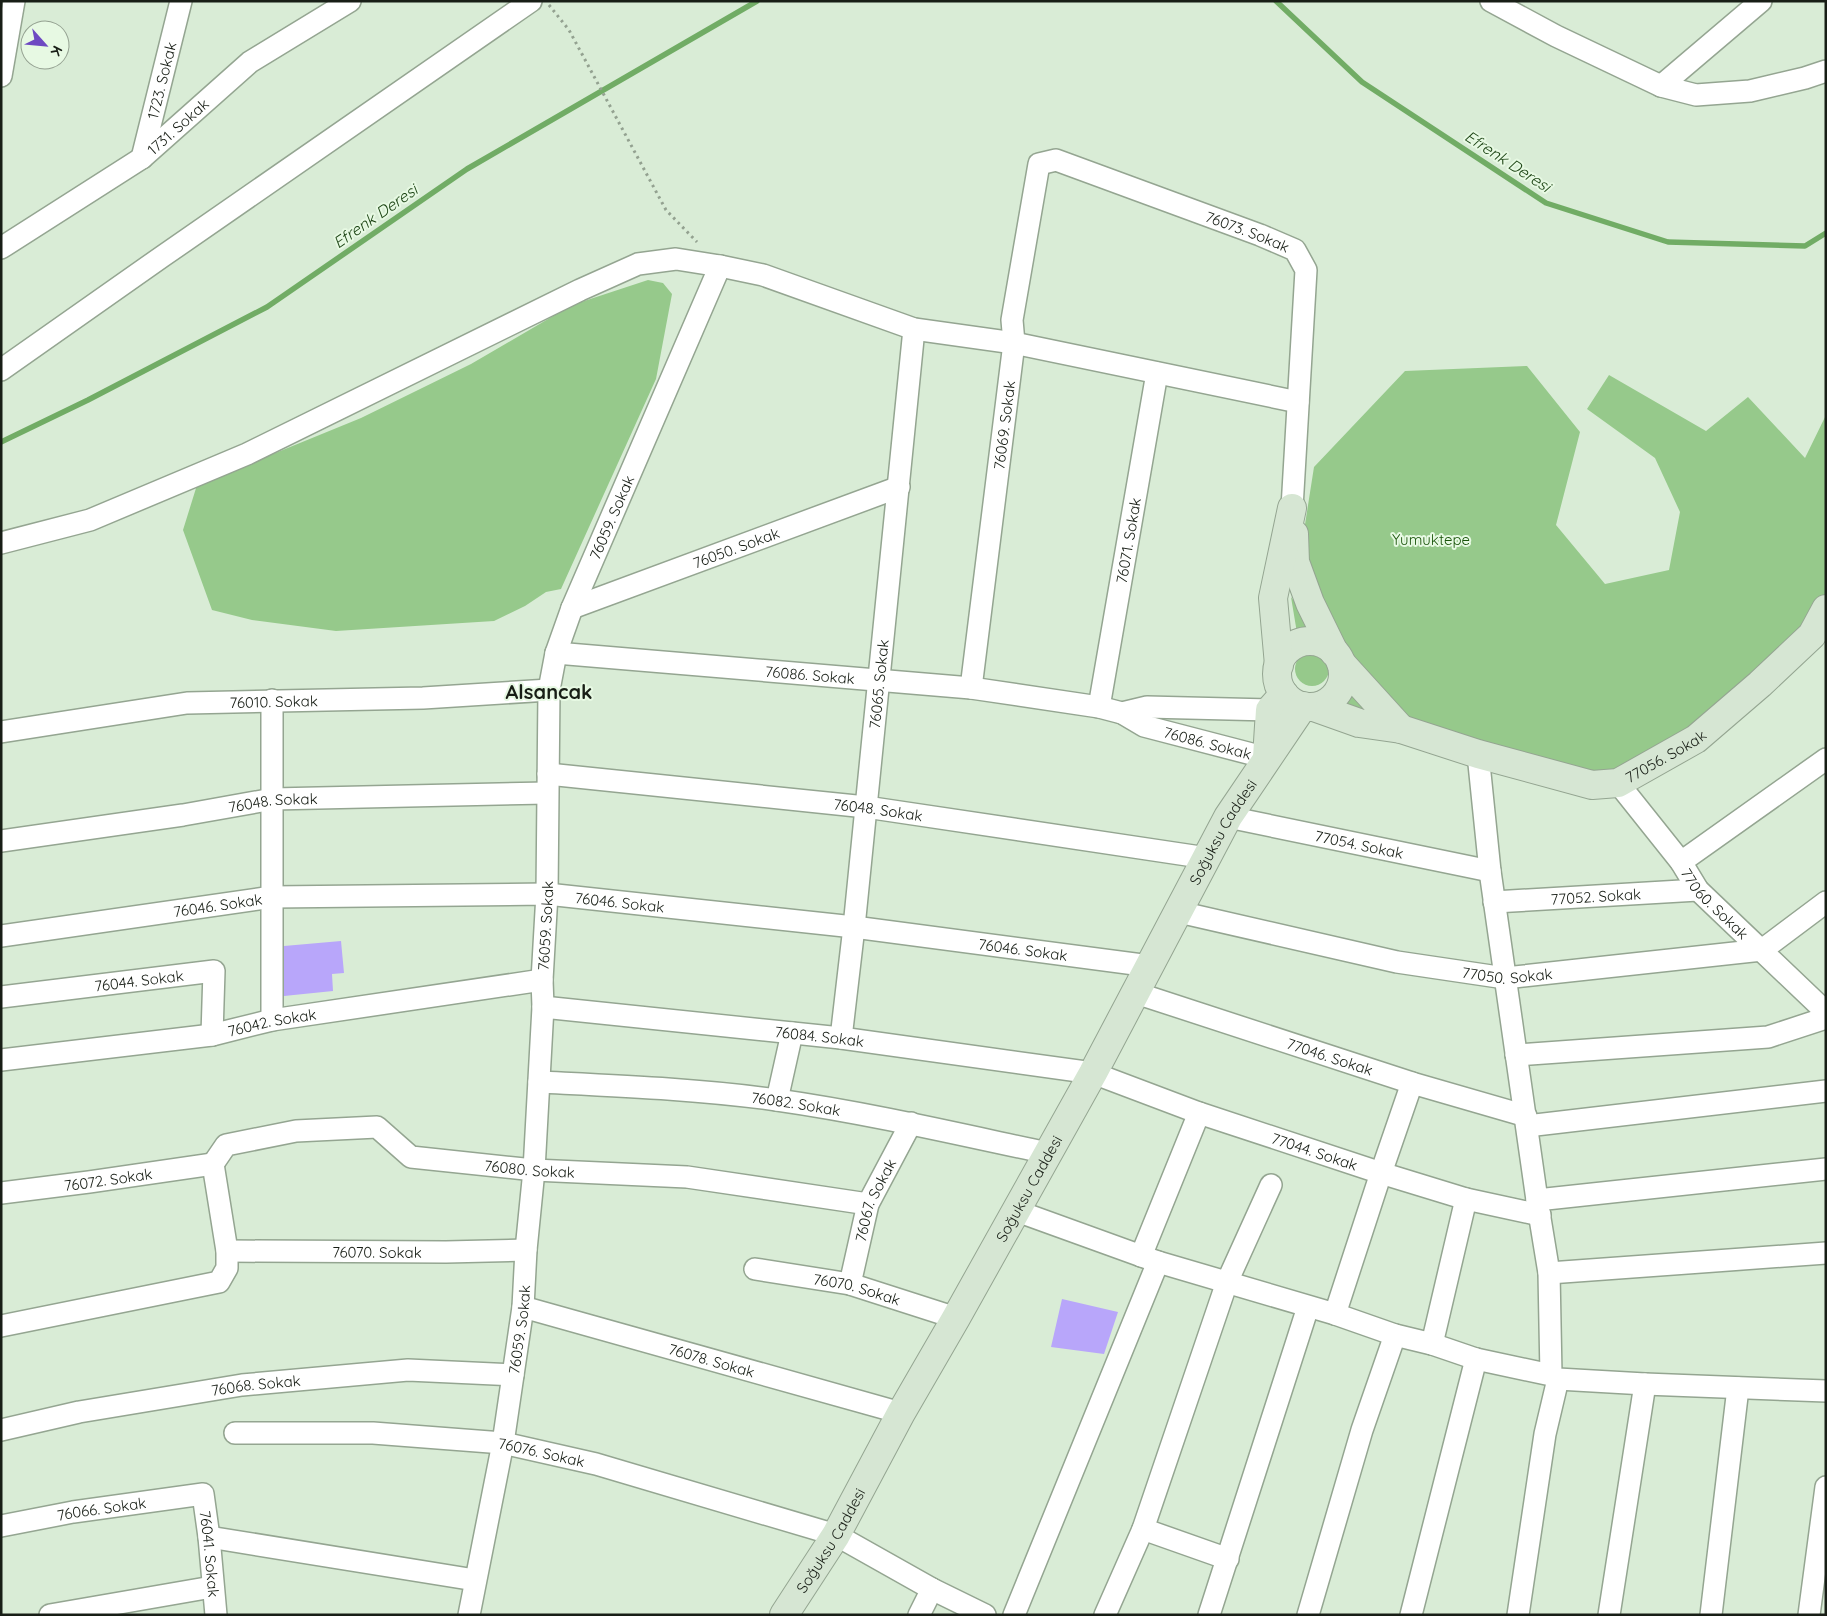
<svg xmlns="http://www.w3.org/2000/svg" width="1827" height="1616" font-family="Quicksand,sans-serif">
<style>
.green{fill:#96c98b}
.lines{fill:none;stroke-linecap:round;stroke-linejoin:round}
.stream{stroke:#71ac65;stroke-width:5.5}
.building{fill:#b8a6fa}
.street-casing{stroke:#94a591;stroke-width:24}
.secondary-casing{stroke:#94a591;stroke-width:30}
.path{stroke:#93a190;stroke-width:3;stroke-dasharray:2.5 4;stroke-linecap:butt}
.street{stroke:#fff;stroke-width:21}
.secondary{stroke:#d6e6d3;stroke-width:28}
.labels{text-anchor:middle;dominant-baseline:central;stroke-width:4;stroke-linejoin:round;paint-order:stroke}
.street-label{font-size:15px;fill:#181e16;stroke:#e7f9e3}
.park-label{font-size:15px;fill:#19540a;stroke:#e7f9e3}
.water-label{font-size:16px;font-style:italic;fill:#1c4414;stroke:#e7f9e3}
.district-label{font-size:20px;font-weight:bold;fill:#181e16;stroke:#e7f9e3}
</style>
<rect width="100%" height="100%" fill="#d9ecd6"/>
<path class="green" d="M648,280l15,3 9,11 -16,85 -95,210 -15,3 -21,14 -31,15 -158,10 -84,-11 -40,-10 -29,-80 14,-45 164,-67 110,-54 101,-59z
M1527,366l53,66 -24,93 49,59 64,-14 11,-58 -25,-54 -68,-49 22,-34 97,56 42,-34 57,61 21,-43v177l-15,25 -95,96 -97,59 -35,2 -186,-59 -64,-73 -33,-92 13,-83 91,-96z
M1291,597l24,33 -18,3z
M1295 669a17 17 0 1 1 34 0a17 17 0 1 1-34 0Z
M1350,683l24,28 -36,-8z"/>
<g class="lines">
<path class="stream" d="M1276,1l86,81 184,121 122,39 137,4 21,-13
M1,442l87,-42 179,-93 200,-138 290,-168"/>
</g>
<path class="building" d="M341,941l3,32 -12,1 1,17 -49,5v-50z
M1062,1299l56,13 -14,42 -53,-7z"/>
<g class="lines">
<g class="street-casing">
<g id="street">
<path d="M1491,1l65,35 105,50 35,9 54,-4 55,-13 21,-7"/>
<path d="M1,76l13,-75"/>
<path d="M1661,86l100,-85"/>
<path id="s1" d="M142,158l39,-157"/>
<path id="s2" d="M1,248l141,-90 108,-96 100,-61"/>
<path d="M1,370l162,-114 368,-255"/>
<path d="M1,543l89,-23 157,-66 333,-164 58,-26 38,-5 44,7 43,9 151,54 100,14 284,59"/>
<path id="s3" d="M572,608l327,-121"/>
<path id="s4" d="M556,653l415,35 128,19 23,6 22,13 123,32"/>
<path id="s5" d="M971,688l43,-345 -2,-23 27,-156 17,-4 204,75 35,15 11,20 -14,238"/>
<path d="M272,700v320"/>
<path id="s6" d="M1099,707l58,-334"/>
<path d="M1122,713l25,-6 123,3"/>
<path id="s7" d="M1,732l186,-29 236,-5 126,-8"/>
<path d="M1478,754l12,117 47,329 12,73 2,102"/>
<path id="s8" d="M548,774l318,33 341,51"/>
<path id="s9" d="M1618,783l63,79 17,28 128,122"/>
<path id="s10" d="M1228,817l262,54"/>
<path id="s11" d="M1,841l182,-26 90,-16 274,-6"/>
<path d="M1681,862l145,-103"/>
<path id="s12" d="M1494,902l204,-12"/>
<path id="s13" d="M1179,912l218,50 108,16 257,-28 64,-48"/>
<path id="s14" d="M1,936l271,-39 275,-3 307,33 296,39"/>
<path id="s15" d="M1136,993l276,90 114,33"/>
<path id="s16" d="M1,997l213,-26 -2,64"/>
<path id="s17" d="M543,1007l298,31 252,35 106,40 182,60 85,26 74,16"/>
<path id="s18" d="M841,1038l13,-111 60,-598"/>
<path d="M1516,1055l252,-18 58,-19"/>
<path id="s19" d="M1,1060l211,-25 60,-15 270,-40"/>
<path id="s20" d="M539,1082c80,4 159,7 238,18 91,13 181,34 270,53"/>
<path d="M777,1100l15,-67"/>
<path d="M1527,1126l299,-35"/>
<path id="s21" d="M213,1164l13,-19 70,-14 81,-4 34,30 123,13 153,7 181,27"/>
<path id="s22" d="M1,1193l88,-11 124,-18"/>
<path d="M1537,1200l289,-31"/>
<path d="M1017,1211l141,51 177,52 60,21 37,9 44,15 75,16 7,4 87,5 181,7"/>
<path id="s23" d="M227,1251l219,1 80,-2"/>
<path d="M1141,1256l58,-143"/>
<path id="s24" d="M755,1269l95,15 106,34"/>
<path d="M1549,1273l277,-20"/>
<path id="s25" d="M850,1284l18,-80 43,-81"/>
<path id="s26" d="M523,1307l378,106"/>
<path d="M1335,1314l46,-141 31,-90"/>
<path d="M1,1326l218,-44 8,-14v-17l-14,-87"/>
<path d="M1432,1344l34,-145"/>
<path id="s27" d="M1,1430l78,-18 163,-27 166,-15 105,5"/>
<path id="s28" d="M235,1433h138l130,10 93,21 240,71 96,54 53,26"/>
<path id="s29" d="M1,1526l72,-14 130,-18 6,43 7,78"/>
<path d="M1143,1529l85,30"/>
<path d="M209,1537l266,43"/>
<path d="M50,1615l162,-28"/>
<path id="s30" d="M469,1615l34,-172 20,-136 3,-57 8,-80 9,-163 -1,-27 5,-86 2,-204 7,-37 16,-45 148,-342"/>
<path d="M919,1615l13,-26"/>
<path d="M1014,1615l144,-353"/>
<path d="M1105,1615l38,-86 84,-247 44,-97"/>
<path d="M1209,1615l99,-308"/>
<path d="M1308,1615l54,-185 33,-95"/>
<path d="M1411,1615l65,-256"/>
<path d="M1518,1615l27,-181 13,-55"/>
<path d="M1609,1615l36,-231"/>
<path d="M1711,1615l27,-227"/>
<path d="M1809,1615l17,-128"/>
</g>
</g>
<g class="secondary-casing">
<g id="secondary">
<path d="M1294,534l1,28 15,41 24,49"/>
<circle cx="1310" cy="674" r="33"/>
<path d="M1341,663l60,66"/>
<path d="M1279,665l-6,-67 19,-90"/>
<path id="s31" d="M1314,707l45,16 42,6 77,25 114,31 26,-2 78,-44 64,-55 52,-49 14,-26"/>
<path d="M1267,758l3,-48 14,-16"/>
<path id="s32" d="M784,1615l52,-80 65,-122 55,-95 137,-245 135,-256 75,-111"/>
</g>
</g>
<path class="path" d="M549,5l20,25 97,180 31,32"/>
<use href="#street" class="street"/>
<use href="#secondary" class="secondary"/>
</g>
<g class="labels">
<g class="street-label">
<text stroke="none"><textPath href="#s1" startOffset="80">1723. Sokak</textPath></text>
<text stroke="none"><textPath href="#s2" startOffset="215">1731. Sokak</textPath></text>
<text stroke="none"><textPath href="#s5" startOffset="751">76073. Sokak</textPath></text>
<text stroke="none"><textPath href="#s5" startOffset="265">76069. Sokak</textPath></text>
<text stroke="none"><textPath href="#s30" startOffset="1115">76059. Sokak</textPath></text>
<text stroke="none"><textPath href="#s6" startOffset="169">76071. Sokak</textPath></text>
<text stroke="none"><textPath href="#s3" startOffset="175">76050. Sokak</textPath></text>
<text stroke="none"><textPath href="#s4" startOffset="255">76086. Sokak</textPath></text>
<text stroke="none"><textPath href="#s18" startOffset="356">76065. Sokak</textPath></text>
<text stroke="none"><textPath href="#s7" startOffset="275">76010. Sokak</textPath></text>
<text stroke="none"><textPath href="#s4" startOffset="661">76086. Sokak</textPath></text>
<text stroke="none"><textPath href="#s31" startOffset="370">77056. Sokak</textPath></text>
<text stroke="none"><textPath href="#s11" startOffset="275">76048. Sokak</textPath></text>
<text stroke="none"><textPath href="#s8" startOffset="332">76048. Sokak</textPath></text>
<text stroke="none"><textPath href="#s32" startOffset="898">Soğuksu Caddesi</textPath></text>
<text stroke="none"><textPath href="#s10" startOffset="134">77054. Sokak</textPath></text>
<text stroke="none"><textPath href="#s12" startOffset="102">77052. Sokak</textPath></text>
<text stroke="none"><textPath href="#s14" startOffset="622">76046. Sokak</textPath></text>
<text stroke="none"><textPath href="#s9" startOffset="155">77060. Sokak</textPath></text>
<text stroke="none"><textPath href="#s14" startOffset="219">76046. Sokak</textPath></text>
<text stroke="none"><textPath href="#s30" startOffset="695">76059. Sokak</textPath></text>
<text stroke="none"><textPath href="#s14" startOffset="1028">76046. Sokak</textPath></text>
<text stroke="none"><textPath href="#s13" startOffset="335">77050. Sokak</textPath></text>
<text stroke="none"><textPath href="#s16" startOffset="139">76044. Sokak</textPath></text>
<text stroke="none"><textPath href="#s19" startOffset="274">76042. Sokak</textPath></text>
<text stroke="none"><textPath href="#s17" startOffset="278">76084. Sokak</textPath></text>
<text stroke="none"><textPath href="#s15" startOffset="204">77046. Sokak</textPath></text>
<text stroke="none"><textPath href="#s20" startOffset="258">76082. Sokak</textPath></text>
<text stroke="none"><textPath href="#s17" startOffset="789">77044. Sokak</textPath></text>
<text stroke="none"><textPath href="#s21" startOffset="340">76080. Sokak</textPath></text>
<text stroke="none"><textPath href="#s22" startOffset="108">76072. Sokak</textPath></text>
<text stroke="none"><textPath href="#s32" startOffset="492">Soğuksu Caddesi</textPath></text>
<text stroke="none"><textPath href="#s25" startOffset="88">76067. Sokak</textPath></text>
<text stroke="none"><textPath href="#s23" startOffset="150">76070. Sokak</textPath></text>
<text stroke="none"><textPath href="#s24" startOffset="104">76070. Sokak</textPath></text>
<text stroke="none"><textPath href="#s30" startOffset="290">76059. Sokak</textPath></text>
<text stroke="none"><textPath href="#s26" startOffset="196">76078. Sokak</textPath></text>
<text stroke="none"><textPath href="#s27" startOffset="259">76068. Sokak</textPath></text>
<text stroke="none"><textPath href="#s28" startOffset="308">76076. Sokak</textPath></text>
<text stroke="none"><textPath href="#s29" startOffset="102">76066. Sokak</textPath></text>
<text stroke="none"><textPath href="#s32" startOffset="88">Soğuksu Caddesi</textPath></text>
<text stroke="none"><textPath href="#s29" startOffset="265">76041. Sokak</textPath></text>
</g>
<g class="park-label">
<text x="1431" y="539">Yumuktepe</text>
</g>
<g class="water-label">
<text transform="translate(1508 161) rotate(33)">Efrenk Deresi</text>
<text transform="translate(375 216) rotate(-35)">Efrenk Deresi</text>
</g>
<g class="district-label">
<text x="549" y="691">Alsancak</text>
</g>
</g>
<rect width="1827" height="1616" fill="none" stroke="#181e16" stroke-width="5"/>
<g transform="translate(45 45) rotate(117)"><circle r="24" fill="#e7f9e3" stroke="#94a191"/>
<path d="M0-4L9 19L0 12L-9 19Z" fill="#6e49c2"/>
<text y="-8" font-size="14" font-weight="bold" text-anchor="middle" fill="#181e16">K</text>
</g>
</svg>
